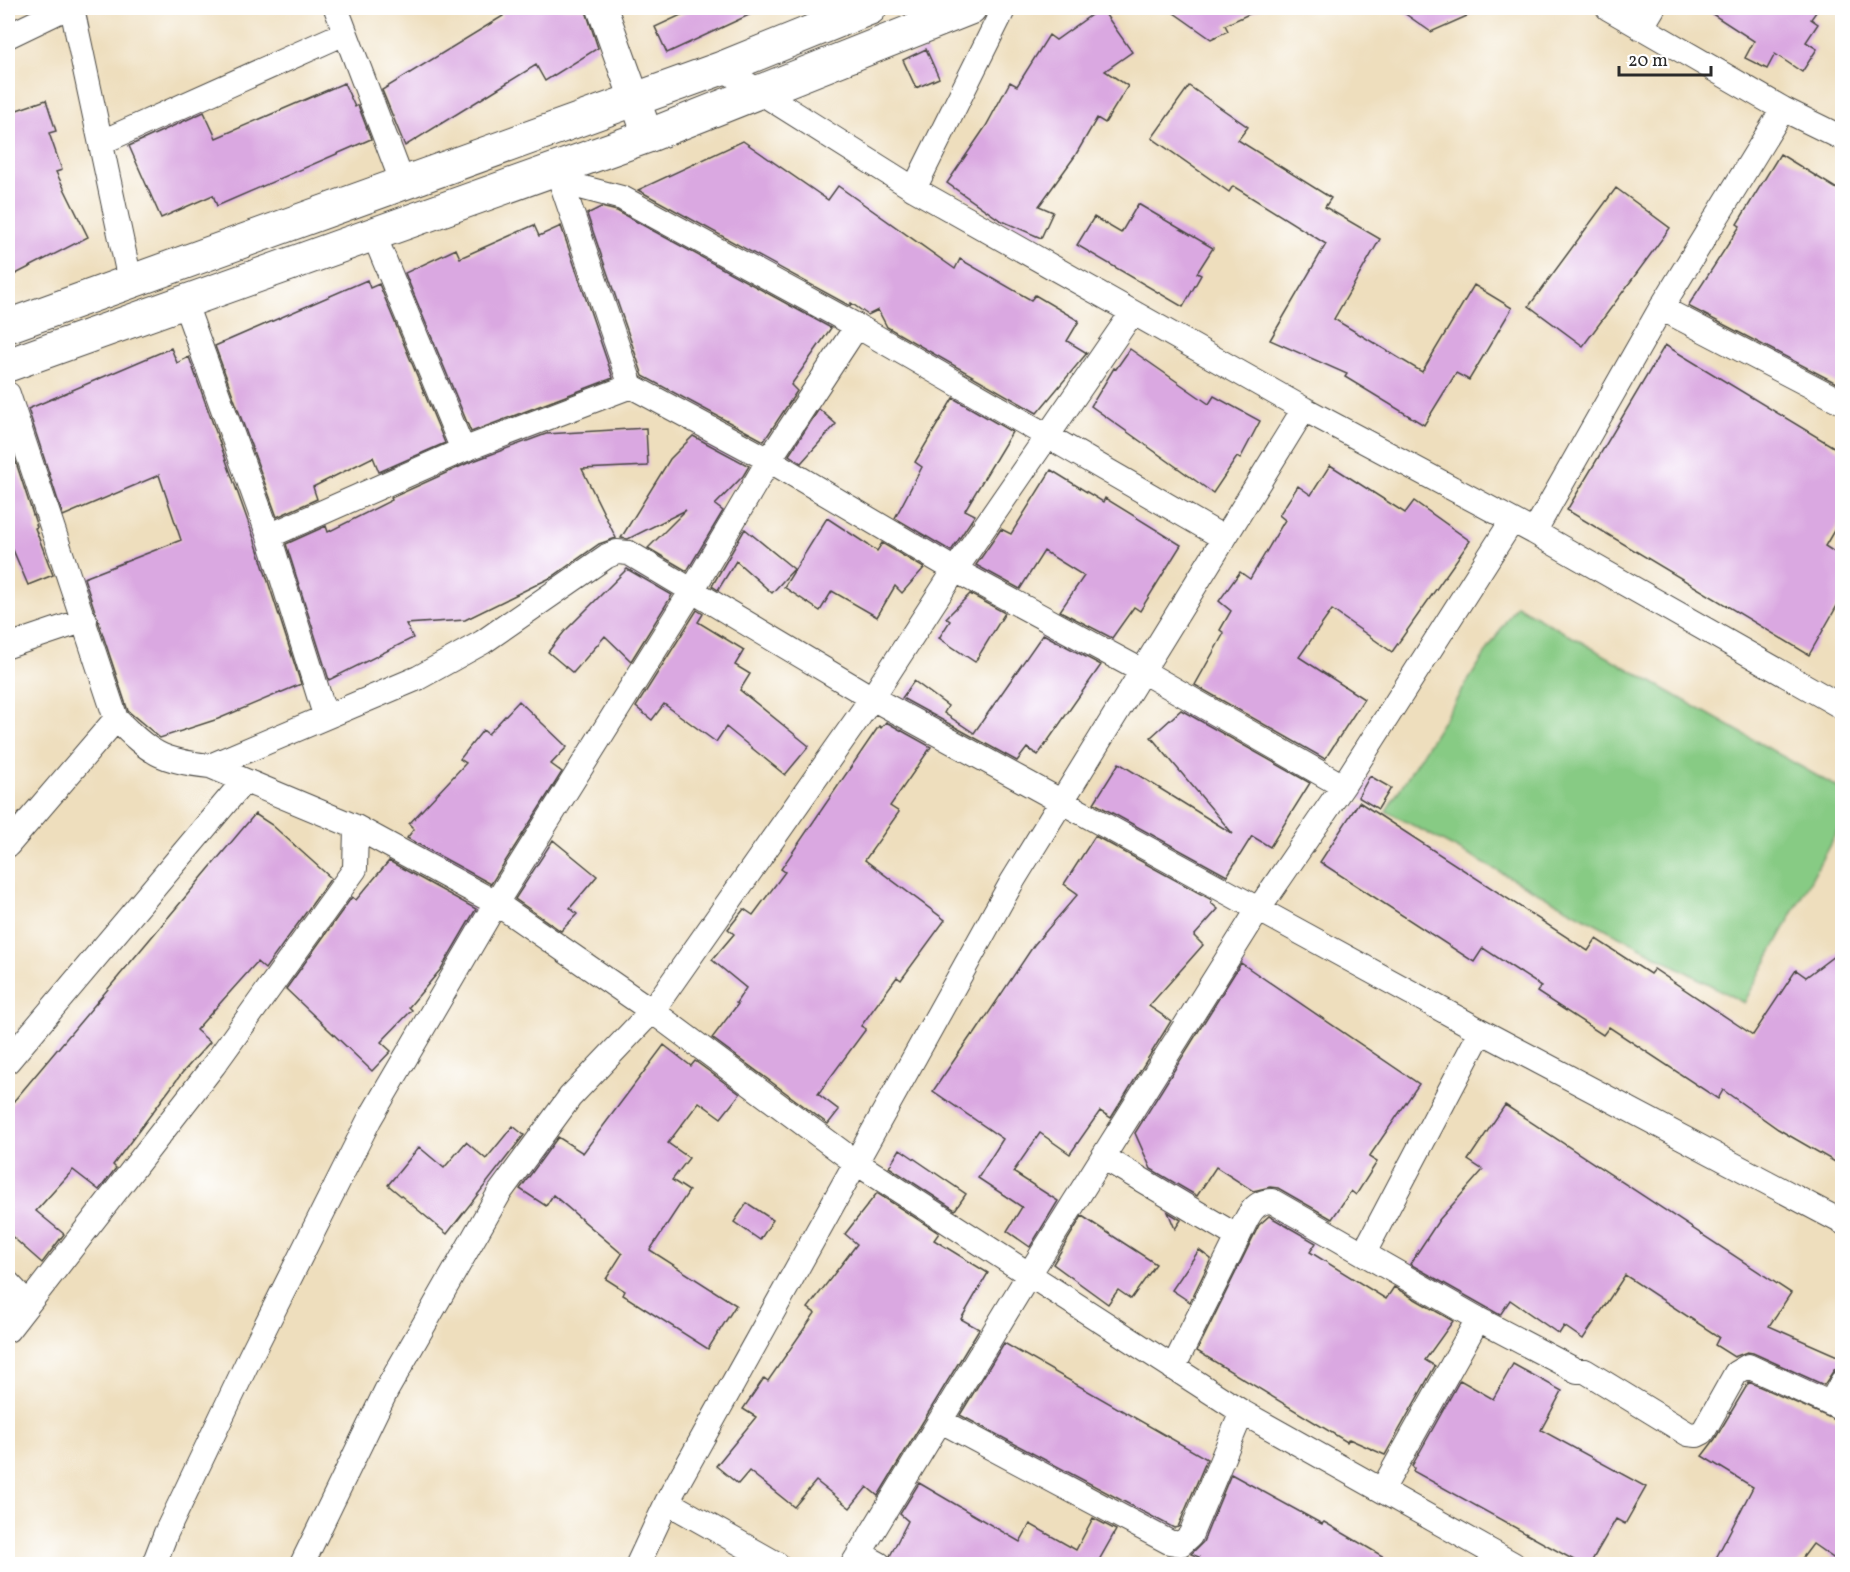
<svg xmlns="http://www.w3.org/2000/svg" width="1850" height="1572" font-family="Vollkorn,serif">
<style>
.green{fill:#87cb84;stroke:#597b58;stroke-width:1.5}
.building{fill:#daa8e1}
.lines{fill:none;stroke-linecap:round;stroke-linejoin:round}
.minor-casing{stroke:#484641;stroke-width:26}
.tertiary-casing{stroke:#484641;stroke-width:32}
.secondary-casing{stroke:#484641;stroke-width:35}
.minor{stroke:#fff;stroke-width:24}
.tertiary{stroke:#fff;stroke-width:30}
.secondary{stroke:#fff;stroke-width:33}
</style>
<rect width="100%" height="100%" fill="#fff"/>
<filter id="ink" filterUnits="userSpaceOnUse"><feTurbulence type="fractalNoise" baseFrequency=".0167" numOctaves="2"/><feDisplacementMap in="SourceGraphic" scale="12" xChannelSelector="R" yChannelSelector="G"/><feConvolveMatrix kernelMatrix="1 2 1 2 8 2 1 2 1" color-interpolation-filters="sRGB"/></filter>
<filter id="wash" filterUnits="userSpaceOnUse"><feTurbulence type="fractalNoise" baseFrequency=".008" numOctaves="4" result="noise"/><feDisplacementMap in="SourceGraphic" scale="24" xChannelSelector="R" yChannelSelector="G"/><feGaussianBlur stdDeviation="1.35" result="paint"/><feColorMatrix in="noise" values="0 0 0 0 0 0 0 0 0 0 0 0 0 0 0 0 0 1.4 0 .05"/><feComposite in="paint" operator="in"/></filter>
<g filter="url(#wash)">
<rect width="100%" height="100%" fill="#eedebd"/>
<path class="green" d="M1516,605l326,185v32l-98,181 -358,-192z"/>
<g id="blocks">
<path class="building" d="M498,8h87l13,40 -53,33 -9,-16 -131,81 -23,-56 121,-74z
M696,8h68l-97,45 -12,-26z
M1101,8l31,44 -27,19 23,15 -23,37 -8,-5 -22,38 -36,50 14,6 -12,26 -41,-18 -53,-37 39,-57 24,-44 7,4 32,-51 7,5z
M1167,8h95l-37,17 3,6 -17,8z
M1397,8h88l-54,24z
M1703,8h116l-8,11 7,5 -12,18 11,7 -15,23 -27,-18 -8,15 -22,-11 9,-17z
M926,49l13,29 -23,10 -13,-28z
M344,83l11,24 3,-2 13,34 -154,67 -4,-11 -52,23 -32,-72 75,-34 12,26z
M1189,86l59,41 -10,13 93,58 -6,9 55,32 -46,80 88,53 52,-87 38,23 -43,72 -13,-7 -32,52 -79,-48 2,-3 -77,-34 56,-96 -93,-58 -4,6 -77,-54z
M46,100l10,31 -7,2 13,37 -6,2 32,65 -80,41v-165z
M743,141l85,59 10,-14 117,83 5,-10 71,41 4,-5 44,26 -12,20 20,12 -50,60 -150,-86 -9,-17 -10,5 -17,-12 -1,3 -212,-116z
M1780,154l62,38v194l-154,-80 52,-80 -3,-2z
M1616,188l54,40 -87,118 -54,-40z
M1138,204l75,44 -16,25 4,2 -18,32 -106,-62 17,-28 27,16z
M601,207l16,4 214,117 -40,57 6,6 -33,50 -121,-65 -56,-162z
M534,225l5,11 22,-10 52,152 -142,54 -66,-159 51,-24 4,9z
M367,280l3,8 9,-4 66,159 -66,29 -6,-15 -60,30 4,12 -40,18 -62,-171z
M1665,345l177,107v65l-17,29 17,11v40l-33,58 -242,-145z
M171,348l6,15 12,-6 66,184 46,143 -83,35 -58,19 -32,-27 -44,-133 97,-38 -22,-65 -96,41 -35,-107z
M1130,349l79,55 5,-8 46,25 -20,38 -3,-2 -24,36 -122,-87 23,-38 2,1z
M953,398l59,34 -47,78 10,5 -24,36 -56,-33 27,-51 -7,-5z
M819,409l17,15 -35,39 -12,-8z
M646,428l2,38 -66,3 34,69 -17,6 -47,33 -87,43 -59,4 7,14 -84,42 -43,-136 40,-18 2,6 64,-32 -1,-2 77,-35 78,-29z
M693,436l56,30 -6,10 -28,29 8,6 -36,60 -39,-23 38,-38 -58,29 -7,-1 49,-79z
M8,438l29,89 -2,1 18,47 -25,10 -20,-47z
M1330,465l75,48 9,-12 56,40 -78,111 -60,-42 -33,47 65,42 -39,60 -130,-74 29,-52 -4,-3 11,-19 -12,-10 21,-29 10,7 35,-59 -6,-5 19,-29 13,9z
M1051,470l52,32 2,-4 76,47 -41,66 -6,-4 -22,31 -52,-27 24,-35 -40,-25 -24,38 -44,-24 25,-36 10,5z
M827,518l50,33 5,-8 42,25 -22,25 -7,-7 -18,31 -45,-26 -12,20 -36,-24z
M745,529l49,40 -22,24 -36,-32 -18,29 -6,-4z
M627,569l45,26 -41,66 -26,-25 -32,37 -25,-21 16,-20z
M970,594l35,19 -30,49 -36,-24 11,-17 -4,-3z
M697,610l6,4 -5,8 46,28 -9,15 15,9 -10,16 69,56 -24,29 -59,-48 -10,15 -52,-38 -12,16 -16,-13z
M1043,634l58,31 -63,90 -11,-7 -10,13 -115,-63 12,-17 34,25 -4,7 30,20z
M519,701l48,46 -16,17 11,8 -71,112 -84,-46 7,-9 -5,-5 57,-61 -6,-4 23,-29 5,4z
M1181,710l129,73 -40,64 -18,-11 -25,40 -133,-73 25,-40 114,71 -82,-97z
M886,722l45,25 -41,59 9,6 -34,48 80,60 -44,60 -4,-3 -36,49 5,3 -48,65 21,16 -11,14 -116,-86 26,-34 -2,-1 10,-15 -34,-28 22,-26 -6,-5 16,-20 9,6 32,-43 -4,-3 98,-143 2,2z
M1370,776l21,12 -13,21 -20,-12z
M1359,802l229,149 8,-12 54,35 4,-5 99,66 43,-65 10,7 36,-27v216l-64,-37 -55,-39 -5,9 -109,-72 -6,8 -66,-43 4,-6 -58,-38 -9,14 -154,-100z
M255,814l17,11 59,53 -66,91 -8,-7 -61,68 14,12 -28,31 -69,92 3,3 -17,22 -26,-20 -37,41 28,23 -22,29 -34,-30v-125z
M1095,836l117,64 -1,3 7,6 -24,27 9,9 -54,61 22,15 -60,97 -11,-7 -30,43 -30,-21 -27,39 45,29 -28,46 -23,-16 15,-24 -44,-29 25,-39 -70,-48 39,-57 2,1 60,-90 44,-51 -14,-10z
M553,840l44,36 -27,32 7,6 -16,17 -46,-32z
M389,861l87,48 -35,60 -32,38 3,3 -31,32 10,9 -19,20 -86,-82 66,-92 4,3z
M1241,963l178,121 -50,73 8,5 -21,33 -5,-4 -19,28 -54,-31 -8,-1 -17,4 -37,-24 -19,29 -46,-27 -16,-36z
M664,1045l27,21 4,-5 45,33 -19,24 -22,-16 -31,41 21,15 -17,22 17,11 -39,59 86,55 -28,44 -85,-54 2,-4 -19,-12 16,-25 -69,-59 -7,11 -26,-17 38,-52 25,16z
M1505,1105l286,188 -22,33 73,32v10l-8,2 -10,15 -71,-32 -6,-1 -13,5 -19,-12 4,-8 -94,-62 -42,64 -19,-13 -5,8 -49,-34 -10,15 -90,-51 29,-44 44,-50 -15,-10z
M513,1126l11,9 -77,99 -59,-49 31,-38 25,21 22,-26 20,17z
M900,1149l66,45 -11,16 -66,-43z
M877,1193l62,40 -5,7 54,33 -27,46 18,10 -101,167 -11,-9 -17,21 -34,-27 -22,26 -45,-36 -11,13 -22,-18 40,-49 -13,-8 21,-31 4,3 47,-68 -7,-5 49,-64 -12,-10z
M747,1203l26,17 -13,20 -26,-18z
M1168,1212l13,8 -6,9z
M1082,1216l74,48 -25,35 -13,-9 -10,14 -55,-40z
M1269,1216l47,27 -6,9 76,47 8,-12 59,34 -28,39 10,6 -50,89 -36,-16 -2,3 -150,-91 62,-126z
M1199,1250l12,9 -21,43 -18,-12z
M1004,1343l203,116 -29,68 -4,1 -214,-113z
M1513,1364l49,27 -21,39 105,57 -21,37 -9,-5 -26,45h-9l-168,-93 1,-3 -2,-2 48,-86 33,19z
M1749,1382l93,41v141l-29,-20 -15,20h-85l40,-77 -51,-31 13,-17z
M1231,1474l91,50 2,-2 72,42h-202l5,-7 -8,-3 12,-12z
M919,1483l101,59 10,-18 46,26 17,-32 23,12 -18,32 4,2h-209l-3,-8 18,-35 -8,-7z"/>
</g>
</g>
<g filter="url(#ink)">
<use href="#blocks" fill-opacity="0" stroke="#484641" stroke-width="1.5"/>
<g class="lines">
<g class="minor-casing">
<path id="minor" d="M72,8l58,273
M336,8l67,176
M1608,8l175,101 59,29
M1641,28l12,-20
M8,36l58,-28
M722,68l192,121 390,220 230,123 308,175
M102,142l243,-109
M557,170l74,216 138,74 186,110 187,101 201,115
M561,182l61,16 235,128 367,212
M914,189l90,-181
M374,235l89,215
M184,301l85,235 56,179
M1661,308l181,94
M8,394l108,325c34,34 45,42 94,47l146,61 140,76 156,108 203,151 387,250 271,152
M1534,532l127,-224 122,-199
M269,536l194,-86 168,-64
M8,646l77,-26
M210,766l208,-88 65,-36 124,-86 10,-4 12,1 243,145 609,333 361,191
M8,845l108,-126
M8,1061l236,-280
M1103,1157l135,80 -65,131
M1238,1237c8,-16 13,-36 34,-36l206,118 99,52h8l103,63 9,1 6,-3 33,-59 12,-7 94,43
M1364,1253l117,-222
M8,1283l19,20
M8,1330l206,-265 141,-196 1,-42
M1831,1402l11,-20
M941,1421l228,121 12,2 9,-8 52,-124
M1382,1490l96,-171
M667,1502l110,62
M859,1553l20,11
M154,1564l12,-31 85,-178 118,-235 127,-217 197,-314 76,-129 88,-134
M302,1564l84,-173 114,-199 70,-95 82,-86 220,-313 83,-128 177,-257
M638,1564l29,-62 345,-620 292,-473
M853,1564l177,-291 228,-363 85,-124 169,-265"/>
</g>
<g class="tertiary-casing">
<path id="tertiary" d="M602,8l46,128"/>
</g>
<g class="secondary-casing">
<path id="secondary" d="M8,326l714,-258 148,-60
M8,365l640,-229 322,-128"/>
</g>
<use href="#minor" class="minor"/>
<use href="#tertiary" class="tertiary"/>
<use href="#secondary" class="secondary"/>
</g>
</g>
<rect width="1850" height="1572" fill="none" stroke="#fff" stroke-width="30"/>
<path d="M1619 66v9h92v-9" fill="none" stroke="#2b2b2b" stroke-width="3"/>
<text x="1628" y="66" font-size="18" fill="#2b2b2b" stroke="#ffffff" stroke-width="4.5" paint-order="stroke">20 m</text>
</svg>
